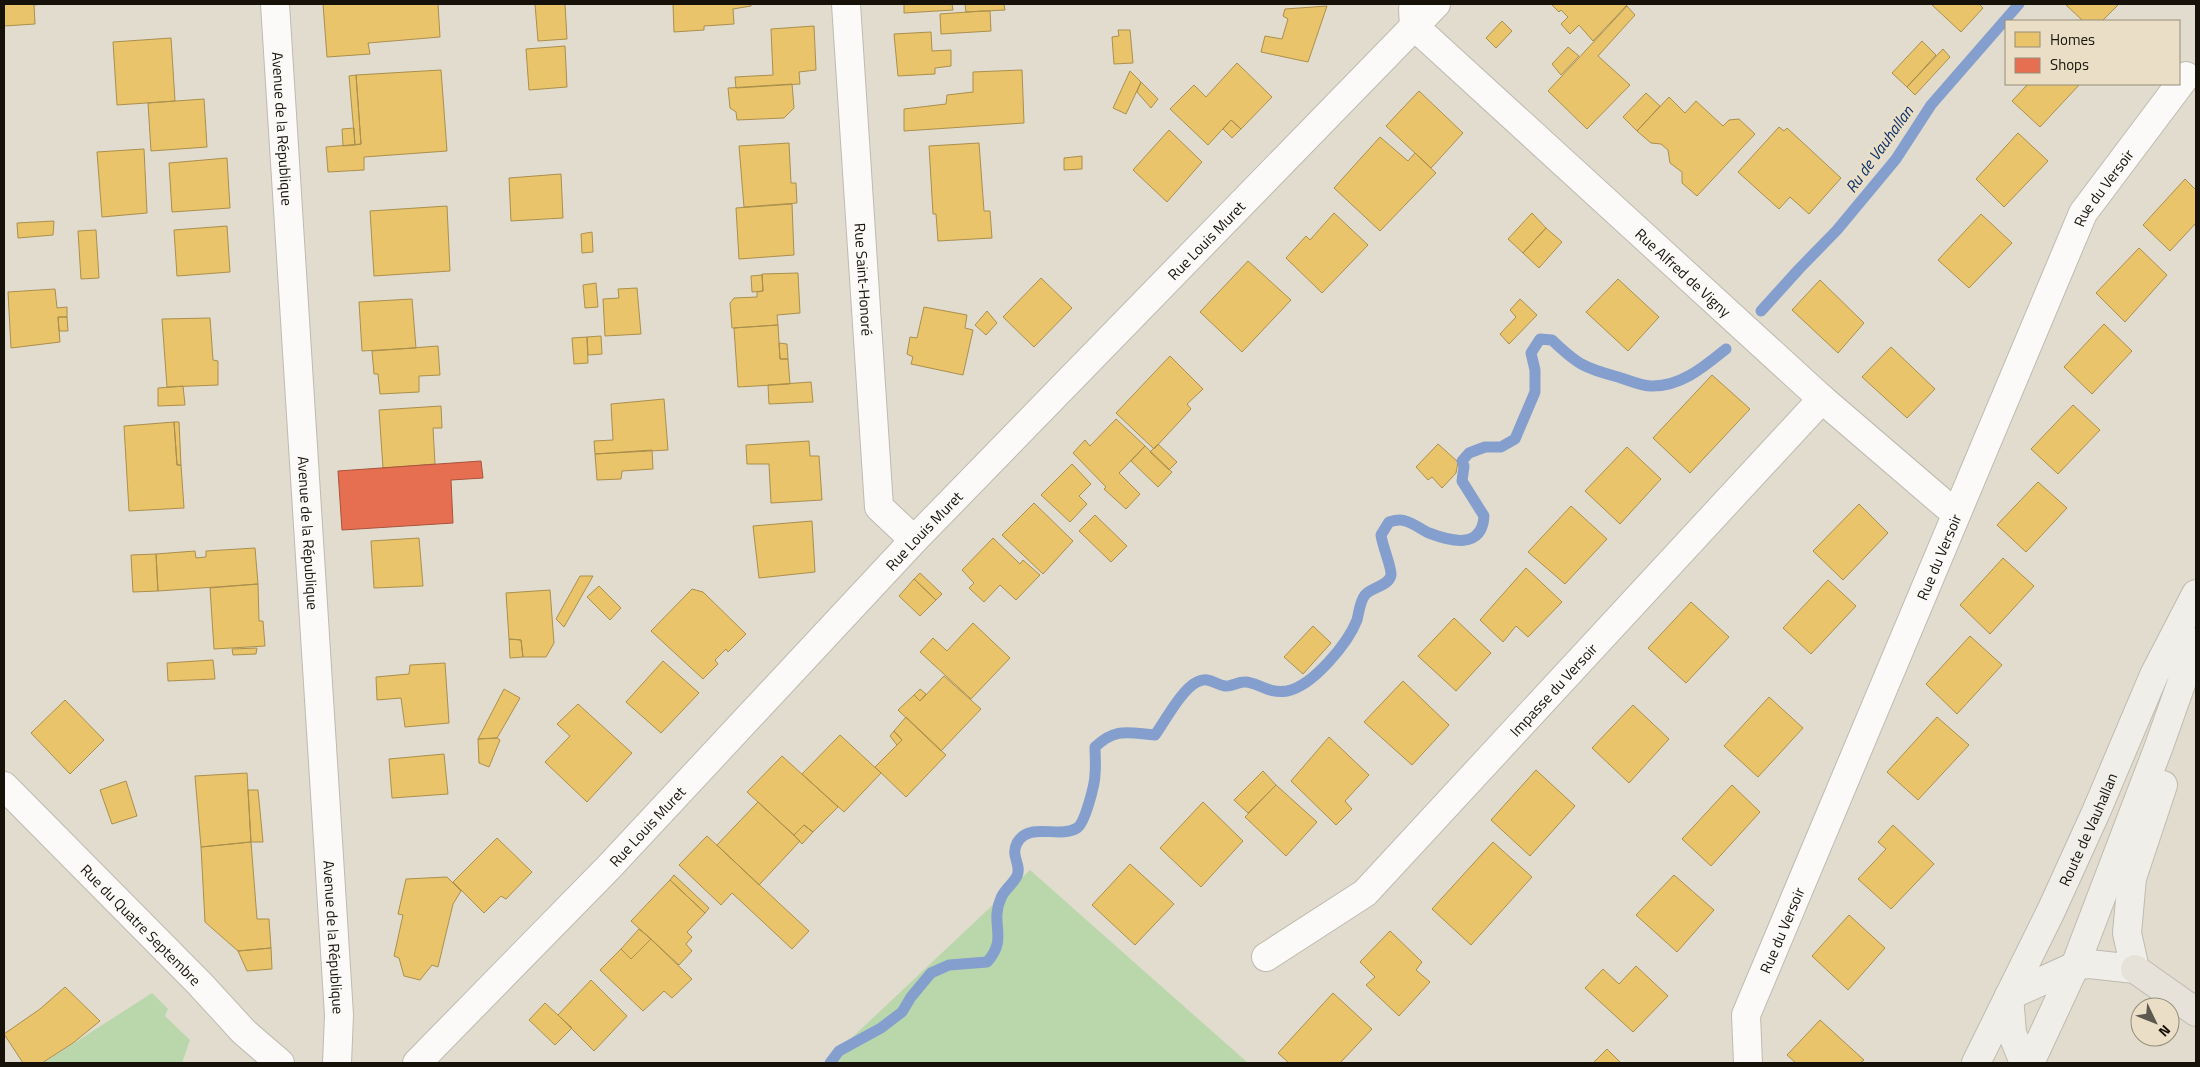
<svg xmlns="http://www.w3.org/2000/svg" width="2200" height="1067" font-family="'Titillium Web',sans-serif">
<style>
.green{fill:#b9d7ab}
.homes{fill:#e9c46a;stroke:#aa8f4d}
.shops{fill:#e76f51;stroke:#a8533b}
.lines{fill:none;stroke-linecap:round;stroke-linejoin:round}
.stream{stroke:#849fcd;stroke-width:11}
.street-casing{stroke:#bfbab0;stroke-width:30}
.secondary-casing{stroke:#bfbab0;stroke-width:30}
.primary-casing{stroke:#bdbab3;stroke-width:30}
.street{stroke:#fbfaf8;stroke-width:28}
.secondary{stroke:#f0eee8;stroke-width:28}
.primary{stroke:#e6e2d9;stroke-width:28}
.labels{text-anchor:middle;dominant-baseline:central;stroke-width:5;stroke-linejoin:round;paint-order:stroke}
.street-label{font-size:15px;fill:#161209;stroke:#eadfc6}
.water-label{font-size:16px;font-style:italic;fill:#092f6e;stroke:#eadfc6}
</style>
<rect width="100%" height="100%" fill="#e2dcce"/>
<path class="green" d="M1030,870l218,193h-423z
M152,993l16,16 -3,7 25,24 -8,23h-139z"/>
<path class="homes" d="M4,4h39l-9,1 1,19 -31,2z
M323,4h115l2,33 -72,6 2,11 -43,3z
M535,4h30l2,35 -29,2z
M673,4h78v2l-18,3 1,15 -30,2v4l-30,2z
M904,4h48l1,6 -49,3z
M965,4h39l1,6 -39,2z
M1551,4h77l-35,37 -14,-16 -9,9 -9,-10 7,-7 -7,-7 -2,2z
M1931,4h48l4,4 -22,24z
M2065,4h54l-17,17h-19z
M1327,6l-19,56 -47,-10 4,-16 17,3 6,-20 -5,-3 2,-7z
M1627,6l8,9 -37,41 32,29 -43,44 -39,-38z
M982,11h8l1,20 -50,3 -1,-20z
M1502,21l10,10 -16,17 -10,-10z
M814,26l2,44 -17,2 1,12 -64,4 -1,-11 38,-2 -2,-46z
M1118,30h12l3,33 -19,1 -2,-27 7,-1z
M931,32l1,19 19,-1v16l-16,2v6l-37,2 -4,-42z
M171,38l4,63 -58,4 -4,-63z
M1922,41l14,14 -29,32 -15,-14z
M565,46l2,41 -38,3 -3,-41z
M1568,47l11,9 -18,19 -9,-11z
M1943,49l7,8 -35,38 -8,-8z
M1237,63l35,34 -31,32 -10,-9 -23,25 -38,-36 24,-24 12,12z
M441,70l6,81 -83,6v13l-36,2 -2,-25 35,-3 -5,-69z
M1022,70l2,53 -120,8v-22l42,-5 1,-9 26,-3v-20z
M1130,71l11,11 -15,32 -13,-6z
M356,75l5,69 -6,1 -6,-69z
M1141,82l17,17 -7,9 -14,-16z
M792,84l2,24 -10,10 -47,2 -1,-8 -6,-4 -2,-20z
M2028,84h52l-40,43 -28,-26z
M1419,91l44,42 -32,35 -45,-42z
M1646,93l14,13 -23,25 -14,-14z
M1669,97l16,16 11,-12 27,25 6,-6 10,-1 16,15 -58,62 -15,-13v-11l-12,-9 -2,-13 -7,-6 -10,-1 -14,-12z
M204,99l3,48 -56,4 -3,-48z
M1231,120l10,9 -9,9 -9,-9z
M1779,127l5,4 3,-3 54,50 -32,36 -19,-17 -11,12 -41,-37z
M354,128l1,17 -12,1 -1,-17z
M1169,130l33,32 -35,40 -34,-32z
M2018,133l30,28 -44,46 -28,-28z
M1380,137l28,24 7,-8 21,20 -56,58 -46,-43z
M789,143l2,40h5l1,20 -53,4 -5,-61z
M979,143l5,68h6l2,27 -54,3 -2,-27h-3l-4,-68z
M144,149l3,64 -45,4 -5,-65z
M1082,156v13l-18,1v-12z
M227,158l3,50 -58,4 -3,-49z
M561,174l2,44 -52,3 -2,-43z
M2185,179l11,11v33l-26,28 -27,-26z
M792,204l2,51 -55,4 -3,-51z
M447,206l3,65 -76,5 -4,-65z
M1334,213l34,32 -46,48 -36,-35 20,-22 4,4z
M1532,213l14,15 -23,25 -15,-14z
M1981,214l31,29 -43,45 -31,-28z
M54,221l-1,14 -35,3 -1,-15z
M227,226l3,46 -53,4 -3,-46z
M1546,228l16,14 -23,26 -16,-15z
M96,230l3,48 -18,1 -3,-48z
M592,232l1,20 -11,1 -1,-19z
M2139,248l28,27 -42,47 -29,-29z
M1248,261l43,39 -49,52 -42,-40z
M798,273l2,40 -23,2 1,10 -46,3 -2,-25 4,-5 23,-1v-5l6,-1 -1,-17z
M762,275l1,16 -11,1 -1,-16z
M1041,278l31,30 -38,39 -31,-30z
M1618,279l41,38 -31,34 -42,-39z
M1820,280l44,43 -26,30 -46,-43z
M596,283l2,24 -13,1 -2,-23z
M637,288l4,46 -36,2 -2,-37 16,-1 -1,-9z
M55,289l2,19 10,-1v10h-9l2,25 -49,6 -3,-56z
M412,299l4,49 -54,3 -3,-49z
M1520,299l17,16 -28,29 -9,-10 16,-17 -6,-7z
M924,307l43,8 -2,13 8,2 -10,45 -52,-11 2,-7 -6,-3 3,-17 7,1z
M987,311l10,12 -11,12 -11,-10z
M58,317h9l1,14h-9z
M210,318l3,42 5,1v24l-51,2 -5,-68z
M2104,324l28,27 -40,43 -28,-27z
M778,325l2,34h8l2,25 -52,3 -4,-59z
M601,336l1,18 -14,1 -1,-18z
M587,337l1,26 -14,1 -2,-26z
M779,343l8,1 1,15h-8z
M438,346l2,29 -21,1v16l-39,2 -2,-20h-4l-2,-23z
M1891,347l44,42 -28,29 -45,-41z
M1170,356l33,33 -16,15 4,5 -37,40 -38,-36z
M1712,375l38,34 -60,64 -37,-35z
M811,382l2,20 -44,2 -1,-19z
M183,386l2,19 -27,1v-18z
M664,399l4,51 -73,4 -1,-13 19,-1 -2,-36z
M2073,405l27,25 -42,44 -27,-25z
M441,406l1,22h-9l2,36 -52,4 -4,-58z
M1116,419l29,27 -26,27 21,21 -14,15 -22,-20 2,-2 -33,-34 12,-13 5,6z
M174,422l3,43h4l3,43 -55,3 -5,-85z
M174,422h5l2,43h-4z
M809,441l1,15h9l3,44 -51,3 -2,-39h-22l-1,-19z
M1158,444l19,18 -8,8 -19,-18z
M1438,444l20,18 -2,11 -14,15 -10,-11 -4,3 -12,-13z
M1145,446l27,26 -14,15 -27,-26z
M1627,447l34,32 -41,45 -35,-33z
M652,450l1,19 -31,2 -1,8 -24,1 -2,-26z
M1072,464l19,20 -12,12 8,8 -17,18 -29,-27z
M2038,482l29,26 -41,44 -29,-27z
M1034,503l39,38 -30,33 -41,-39z
M1859,504l29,29 -45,47 -30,-29z
M1571,506l36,33 -42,45 -37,-32z
M1095,515l32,31 -16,16 -32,-31z
M812,521l3,51 -56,6 -6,-52z
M419,538l4,48 -49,2 -3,-47z
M993,538l27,26 3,-4 17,15 -24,25 -16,-15 -16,17 -15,-14 5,-5 -12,-13z
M255,548l3,36 -100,7 -2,-37 39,-3 1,7 10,-1v-6z
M156,554l2,37 -25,1 -2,-37z
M2003,558l31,28 -44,48 -30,-29z
M1526,568l36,34 -34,35 -12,-11 -13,16 -23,-22z
M920,573l22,21 -6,6 -22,-21z
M580,576h13l-29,51 -8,-8z
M914,579l22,21 -16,16 -21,-20z
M1828,580l28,26 -45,48 -28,-26z
M258,584l1,37h4l2,25 -51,3 -4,-61z
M599,586l22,22 -11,12 -23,-23z
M692,589l11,3 43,42 -18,18 -2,-3 -11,11 3,4 -15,15 -52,-48z
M550,590l4,53 -8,14h-23l-2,-17 -12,-1 -3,-46z
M1691,602l38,35 -43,46 -38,-35z
M1454,618l37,35 -35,38 -38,-35z
M973,623l37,35 -39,41 -51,-47 13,-14 14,13z
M1313,626l18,17 -28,31 -19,-17z
M1970,636l32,29 -45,49 -31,-30z
M509,639l12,1 2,17 -13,1z
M257,648l-1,6 -23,1 -1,-6z
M213,660l2,19 -47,2 -1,-18z
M663,661l36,32 -38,40 -35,-31z
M445,663l4,60 -44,4 -4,-29 -24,2 -1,-23 33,-3 1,-9z
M944,676l37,33 -40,42 -43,-41 16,-15 6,6z
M1403,681l46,44 -37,40 -48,-43z
M504,689l16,9 -23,40 -19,1z
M920,689l6,5 -6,7 -6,-6z
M1769,697l34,31 -45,49 -34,-31z
M65,700l39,40 -34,34 -39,-41z
M578,704l54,49 -45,49 -42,-40 25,-26 -13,-12z
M1633,705l36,34 -40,44 -37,-35z
M906,717l40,38 -40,42 -31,-30 27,-27 -8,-9z
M1937,717l32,28 -51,55 -31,-28z
M894,731l8,9 -5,5 -7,-9z
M840,735l41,38 -37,39 -42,-38z
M1329,737l40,38 -24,26 7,8 -16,16 -45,-44z
M497,738l3,2 -11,27 -10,-4 -1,-24z
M444,754l4,40 -56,4 -3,-39z
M782,756l56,51 -25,25 -9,-7 -10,10 -47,-43z
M1536,770l39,36 -45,50 -39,-36z
M1263,771l13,14 -28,28 -14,-13z
M247,773l4,69 -50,5 -6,-71z
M126,781l11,35 -25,8 -12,-34z
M1276,785l41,37 -31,34 -41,-39z
M1732,785l28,27 -49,54 -29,-27z
M248,790h10l5,52h-12z
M758,802l42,39 -41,44 -42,-40z
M1203,802l40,39 -42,46 -41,-39z
M804,825l9,7 -11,12 -8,-9z
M1893,825l41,39 -43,45 -33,-30 28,-30 -8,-7z
M707,836l102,95 -17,18 -60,-56 -11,12 -42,-40z
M497,838l35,34 -26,27 -5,-3 -17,17 -31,-31z
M251,842l6,77h12l2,29 -33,3 -33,-29 -4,-75z
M1493,842l39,35 -61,68 -39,-36z
M1130,864l44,40 -39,41 -43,-40z
M674,875l35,33 -4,5 -35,-33z
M1674,875l40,35 -37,42 -41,-37z
M447,877l14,14 -8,13 -15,63 -6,-2 -12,15 -16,-4 -5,-18 -5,-2 9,-41 -5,-1 8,-35z
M670,880l35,33 -18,19 5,5 -6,7 6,7 -13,14 -48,-44z
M1849,915l36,33 -37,42 -36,-34z
M639,929l12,10 -20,20 -10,-10z
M1390,931l32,31 -6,8 14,12 -31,34 -33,-31 9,-8 -15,-15z
M651,939l41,40 -20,19 -8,-7 -21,20 -43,-41 21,-21 10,10z
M271,948l1,21 -25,2 -9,-20z
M1636,966l32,30 -35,36 -48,-44 18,-19 16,15z
M591,980l36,36 -33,35 -36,-36z
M65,987l35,34 -27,22 -31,20h-19l-19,-29 36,-25z
M1333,993l39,36 -32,34h-51l-11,-10z
M545,1003l27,25 -17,17 -26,-25z
M1820,1020l44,40 -4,3h-64l-9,-8z
M1607,1049l14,14h-28z"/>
<path class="shops" d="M481,461l2,17 -32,2 2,43 -111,7 -4,-59z"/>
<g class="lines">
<path class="stream" d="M1761,311l38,-42 38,-39 59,-71 35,-54 88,-101
M830,1063l9,-12 42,-23 21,-16 9,-15 20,-24 18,-8 38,-3c22,-24 2,-38 14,-64 3,-8 12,-14 16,-22 5,-12 -7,-19 0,-33 12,-22 42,-4 60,-15 8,-5 18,-44 18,-54 1,-9 0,-18 0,-27 21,-20 34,-14 60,-12 10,-14 27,-46 42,-53 12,-6 17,2 28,4 6,1 13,-4 19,-4 13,-1 22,12 43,9 26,-5 61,-48 70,-71 2,-8 3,-19 8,-25 7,-8 24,-9 26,-20 1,-7 -9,-30 -10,-40l8,-13c3,-1 8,-2 11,-2 10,0 20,9 29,13 21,8 53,17 55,-17l-22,-35 2,-15 -2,-5 7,-8 16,-6h16l14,-8 20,-47v-22l-4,-17 9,-14 12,1c25,24 32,28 66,37 10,3 23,9 33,9 30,1 54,-20 75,-37"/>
<g class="street-casing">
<g id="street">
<path id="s1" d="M275,4l64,1011 -2,48"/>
<path id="s2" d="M846,4l33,503 35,33"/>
<path id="s3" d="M1413,9l1,17 408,373 134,115"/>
<path id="s4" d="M4,786l196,198 44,48 36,31"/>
<path id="s5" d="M1266,957l99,-64 457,-494"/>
<path id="s6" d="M417,1063l192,-196 305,-327 522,-536"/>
<path id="s7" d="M1748,1063l-2,-48 337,-802 103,-137"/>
</g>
</g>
<g class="secondary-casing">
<g id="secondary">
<path d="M2009,996l66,-30 14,-2 46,5 -8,-36 5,-55 31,-93"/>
<path d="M2009,996l3,37 12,30"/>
<path id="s8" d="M1976,1063l75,-152 45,-99 58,-137 42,-81"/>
<path d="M2030,1063l45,-97 84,-220 37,-104"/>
</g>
</g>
<g class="primary-casing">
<path id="primary" d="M2135,969l61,43"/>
</g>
<use href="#street" class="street"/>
<use href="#secondary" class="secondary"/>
<use href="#primary" class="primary"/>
</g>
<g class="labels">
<g class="street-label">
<text stroke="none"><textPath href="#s1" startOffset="125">Avenue de la République</textPath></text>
<text stroke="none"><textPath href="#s7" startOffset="950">Rue du Versoir</textPath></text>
<text stroke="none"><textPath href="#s6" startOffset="1140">Rue Louis Muret</textPath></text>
<text stroke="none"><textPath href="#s3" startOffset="382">Rue Alfred de Vigny</textPath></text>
<text stroke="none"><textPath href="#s2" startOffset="276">Rue Saint-Honoré</textPath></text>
<text stroke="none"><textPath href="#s6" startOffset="735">Rue Louis Muret</textPath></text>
<text stroke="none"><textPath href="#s1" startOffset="530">Avenue de la République</textPath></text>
<text stroke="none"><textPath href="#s7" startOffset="545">Rue du Versoir</textPath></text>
<text stroke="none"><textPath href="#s5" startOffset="395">Impasse du Versoir</textPath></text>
<text stroke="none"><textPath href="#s6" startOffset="330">Rue Louis Muret</textPath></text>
<text stroke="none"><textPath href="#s8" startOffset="259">Route de Vauhallan</textPath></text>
<text stroke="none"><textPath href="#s4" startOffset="195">Rue du Quatre Septembre</textPath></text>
<text stroke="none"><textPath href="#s7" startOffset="140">Rue du Versoir</textPath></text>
<text stroke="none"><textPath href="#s1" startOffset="935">Avenue de la République</textPath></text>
</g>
<g class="water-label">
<text transform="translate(1879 149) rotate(-54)">Ru de Vauhallan</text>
</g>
</g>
<rect width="2200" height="1067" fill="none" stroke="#161209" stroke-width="10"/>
<rect x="2005" y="20" width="175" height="65" fill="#eadfc6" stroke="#958d7a"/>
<rect x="2015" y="32" width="25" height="15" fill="#e9c46a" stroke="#958d7a"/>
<text x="2050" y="45" font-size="15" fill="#161209">Homes</text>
<rect x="2015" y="58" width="25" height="15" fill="#e76f51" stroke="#958d7a"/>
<text x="2050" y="70" font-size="15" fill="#161209">Shops</text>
<g transform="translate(2155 1022) rotate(133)"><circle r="24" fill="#eadfc6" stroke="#958d7a"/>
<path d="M0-4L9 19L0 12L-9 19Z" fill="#5d594e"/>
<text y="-8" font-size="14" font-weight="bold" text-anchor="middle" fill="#161209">N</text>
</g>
</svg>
